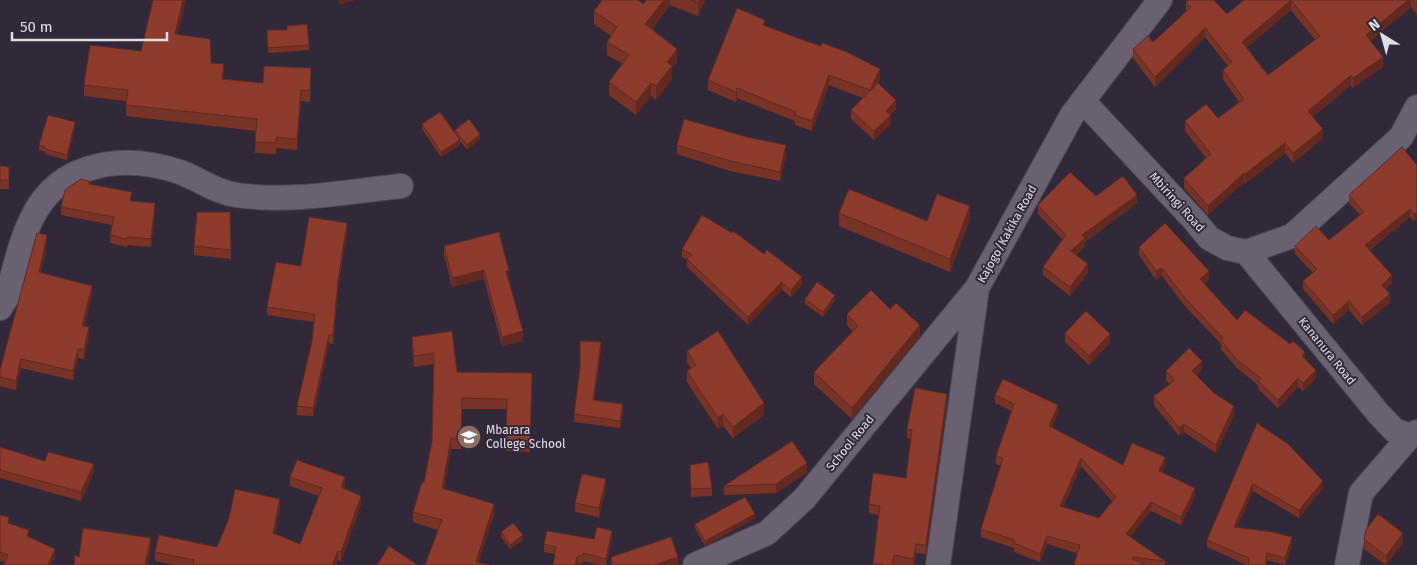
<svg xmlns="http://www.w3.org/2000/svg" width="1417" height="565" font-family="'Fira Sans',sans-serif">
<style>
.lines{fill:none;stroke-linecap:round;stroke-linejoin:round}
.minor-casing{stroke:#4e4754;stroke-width:26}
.minor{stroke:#696072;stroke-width:24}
.wall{fill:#783327;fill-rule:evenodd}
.shaded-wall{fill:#622920}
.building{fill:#8c3b2d;stroke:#622920;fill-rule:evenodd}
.labels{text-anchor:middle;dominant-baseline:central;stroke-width:4;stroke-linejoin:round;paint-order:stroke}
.street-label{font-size:12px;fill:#e3dde8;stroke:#312939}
.poi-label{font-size:12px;fill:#e3dde8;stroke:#312939;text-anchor:start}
</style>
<rect width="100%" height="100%" fill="#312939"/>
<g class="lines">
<g class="minor-casing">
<path id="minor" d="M1083,101l112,120 14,17 18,10 19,4 46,-16 109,-99 16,-30
M1246,252l132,161 16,17 16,6 7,-4
M0,308l7,-11c7,-26 13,-55 25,-79 28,-58 93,-64 148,-46 19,7 35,20 56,23 55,8 110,-3 165,-9
M695,565l72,-32 37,-34 173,-211
M938,565l39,-277 95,-173 88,-115
M1347,565l14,-72 49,-57"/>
</g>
<use href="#minor" class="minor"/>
</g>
<path class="wall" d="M646,0h59l-7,16 -28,-11 -18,24 25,33 -5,6v11l-16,21 -5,-4 -15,19 -27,-20v-13l14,-18 -16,-9v-13l4,-6 -17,-12v-13l50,-7z
M1244,0h173v15l-6,-8 -41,34 13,26 -30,21 -2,-3 -38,32 10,21 -30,25 -8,-10 -40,31 -1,-2 -36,33 -24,-27v-10l22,-20 -21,-27v-10l33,-3 21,-16 -16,-23v-9l5,-4 -23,-29 -50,50 -22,-29v-9l20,-7 33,-30v-10l41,12zM1291,10l24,30 -47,35 -22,-27z
M765,26l115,53 -2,4 18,26 -5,6v9l-17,16 -23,-21v-9l12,-12 -34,-13 -17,46 -17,-6v-4l-58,-23 -1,4 -28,-12v-10z
M267,30l42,15v5l-41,3z
M178,35l46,40 -1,4 40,4 48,-3 -1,22 -9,-1 -4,49 -21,-2v6l-21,-1 1,-22 -130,-15v-15l-42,-5v-11l57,-34z
M422,124l33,9v-3l25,9 -13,11 -7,-9v4l-19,12 -19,-28z
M75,127l-8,33 -22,-6v-2l-6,-2v-5z
M677,145l109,10 -6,26 -50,-10 -53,-17z
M1417,165v55l-3,2 -4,-5 -40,33 22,33 -7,6 5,14 -28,22 -13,-15 -16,14 -30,-35v-8l10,-8 -18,-19v-8l34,-6 31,-25 -11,-12v-8z
M0,166l9,1v22h-9z
M89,184l66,27 -4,36 -24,-2v2l-17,-4v-8l2,-10 -51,-10v-8z
M1096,196l41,7 -52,39v5l-9,8 12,17 -18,24 -27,-21v-8l20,-27 -25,-26v-9z
M230,212l1,47 -37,-4v-9z
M839,213l88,8 43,-2 -20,53 -111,-46z
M347,232l-9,57 -5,55 -4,-1 -16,73 -16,-1v-9l15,-65 2,-19 -47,-7v-8l34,-41z
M47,244l-6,29 51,22 -8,31 5,10 -5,23 -6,-1 -5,22 -52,-12 -5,22 -16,-4v-16z
M444,246l65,33 14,62 -21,5 -18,-67 -32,8 -8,-32z
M1139,247l70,33 -5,4 33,36 68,39 11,19 -13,13 -5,-4 -20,21 -20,-19v-4l-21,-17 -16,-19v-5l-37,-39 -22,-29 -6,4 -17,-25z
M682,249l120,36 -11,12 -9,-7 -34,35 -61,-58v-7l-5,-3z
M805,299l30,1 -12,17 -18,-13z
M890,309l30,27 -68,83 -38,-35v-12l39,-40 -6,-7v-11z
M452,331l5,41 75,1 -2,79 -24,-1 1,-42h-45l-1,40h-10l-7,40 50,26 -69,50 13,-35 -25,-8v-10l11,-29 8,-42 2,-77 -20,3 -2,-19v-11z
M1065,333l45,10 -21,22 -24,-23z
M601,350l-7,50 29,12 -3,16 -46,-6v-8z
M687,351l77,64 -31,23 -10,-12 -5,3 -31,-47v-11l4,-3 -4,-5z
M1202,369l-6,6 38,40 -18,38 -32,-21 -5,4 -25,-31v-9l16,-12 -4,-4v-9z
M995,395l63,18 -6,14 71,38h42l-3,7 33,24 -14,29 -30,-14 -21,26 35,24v4h-91l3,-12 -30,-9 -7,18 -26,-10v-4l-33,-11v-8l20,-63 -5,-2v-8l16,-45 -17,-8zM1081,466l31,35 -13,17 -36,-11z
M947,403l-21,151 -10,-1 -2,12h-41l5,-50 -9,-2v-9l37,-26 5,-39 -4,-1v-9z
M1257,423l66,65 -24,30 -46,-27 -16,36 55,18 -7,20 -18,-5 -1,5h-19l-40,-18v-7z
M0,447l45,14 49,12 -13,28 -81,-23z
M690,472l22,16v8l-21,1z
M807,473l-31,20 -52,2v-9z
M290,477l55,9 -1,2 17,17 -20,56 -3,-1 -2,5h-161l-20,-4v-9l62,-5 63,-39 -6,26 26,10 19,-48 -29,-10z
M606,488l-7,29 -24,-5v-9z
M0,515l9,9 20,13 26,20 -50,5 -5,-1z
M755,518l-50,28 -10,-18v-4z
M501,532l22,8 -13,9 -9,-12z
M594,539h18l-6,26h-6l-17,-4 -1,3 -4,-1 -23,-9 -11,-2v-8z
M1364,539l39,4 -17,22 -22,-16z
M611,557l67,8h-67z"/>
<path class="shaded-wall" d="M183,0h3l-11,46v-12z
M339,0h16l-16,5z
M664,0h6v5l-25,32v-13z
M700,0h5l-7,16v-13z
M1291,0v10l-49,42v-10z
M1408,0h3v7l-45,37v-9z
M1205,28v9l-50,50v-10z
M677,49v13l-5,6v11l-16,21v-14l11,-24z
M1383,57v10l-30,21v-10z
M224,64v11l-2,15v-11z
M880,69v10l-10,21v-10z
M829,75v10l-17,46v-10z
M1351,75v10l-43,36v-10z
M651,83v13l-15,19v-13z
M737,88v10l-1,4v-10z
M301,90v11l-4,49v-11z
M896,100v9l-5,6v9l-17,16v-9l12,-20z
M75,122v5l-8,33v-5z
M1323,129v9l-30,25v-10z
M480,134v5l-13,11v-5z
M460,140v5l-19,12v-5z
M1285,143v10l-40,31v-10z
M786,145v10l-6,26v-9z
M1244,173v9l-36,33v-9z
M1137,195v8l-52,39v5l-14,13v-9l11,-16z
M155,203v8l-4,36v-8z
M970,206v13l-20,53v-13z
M1410,209v8l-45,36v-8z
M1417,211v9l-3,2v-8z
M347,223v9l-9,57 -5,55v-9l5,-54z
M47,235v9l-8,37v-9z
M1088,264v8l-18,24v-9z
M1162,268v8l-6,4v-9z
M484,270v9l-32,8v-9z
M1209,271v9l-9,8v-9z
M1392,275v8l-10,10v-8z
M802,277v8l-11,12v-7z
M782,282v8l-34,35v-8z
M92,286v9l-10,40v-9z
M1390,294v9l-28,22v-8z
M835,295v5l-12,17v-5z
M1349,301v9l-16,14v-9z
M920,325v11l-68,83v-11z
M89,327v9l-5,23v-9z
M523,331v10l-21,5v-9z
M1110,334v9l-21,22v-9z
M329,335v8l-16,73v-8z
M601,342v8l-8,58v-8z
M78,349v9l-5,22v-9z
M1305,352v9l-3,-5z
M21,359v9l-5,22v-9z
M1202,361v8l-10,11v-9z
M1316,370v8l-13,13v-8z
M1298,378v9l-20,21v-8z
M947,394v9l-21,151v-9z
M764,403v12l-31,23v-11z
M623,404v8l-3,16v-7z
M1058,405v8l-9,21v-8z
M1234,406v9l-18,38v-8z
M723,414v12l-5,3v-11z
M1184,424v8l-5,4v-8z
M451,438v11l-9,50v-11z
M1165,457v8l-6,14v-8z
M1081,458v8l-21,49v-9z
M807,463v10l-31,20v-9z
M94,464v9l-13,28v-9z
M345,477v9l-4,10v-9z
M606,479v9l-7,29v-9z
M1323,481v7l-24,30v-8z
M1253,484v7l-19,43v-7z
M1195,488v8l-14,29v-8z
M361,496v9l-20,56v-9z
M280,499v9l-7,34v-9z
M1151,502v9l-25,31v-8z
M494,504v11l-16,50 -2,-3z
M755,514v4l-50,28v-5z
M612,531v8l-6,26v-6z
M1403,533v10l-17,22v-9z
M523,535v5l-13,9v-4z
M1047,536v8l-7,18v-8z
M1292,537v8l-7,20v-7z
M151,538v12l-3,15h-3z
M916,544v9l-3,12v-6z
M55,549v8l-4,8h-3z
M338,551v9l-2,5h-4z
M578,555v10h-3z
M678,557v8h-25z"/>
<path class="building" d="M153,0h30l-8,34 35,5 1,24 13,1 -2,15 41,4 1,-17 47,2 -1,22h-9l-4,49 -21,-2v6l-21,-1 2,-23 -131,-14 2,-15 -44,-5 6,-40 51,6z
M602,0h36l6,4 2,-4h18l-19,24 32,25 -10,13 5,4 -16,20 -5,-3 -15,19 -27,-20 20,-27 -22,-13 10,-15 -23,-16z
M691,0h9l-2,3z
M1188,0h26l13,14 17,-14h164l-42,35 17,22 -30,21 -2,-3 -43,36 15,18 -30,24 -8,-10 -40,31 -1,-1 -36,33 -24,-28 27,-24 -26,-33 21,-17 12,14 26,-19 -21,-29 9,-8 -27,-34 -50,49 -22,-28 15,-13 5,6 38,-35 -5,-5zM1291,0l29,36 -52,39 -26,-33z
M1413,0h4v5z
M737,8l28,12 -2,5 37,14 21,7 1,-3 25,9 33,17 -10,21 -41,-15 -17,46 -17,-6 1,-3 -59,-24 -1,4 -28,-12z
M307,24l2,21 -41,3 -1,-18h20v-4z
M878,83l18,17 -10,11 5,4 -17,16 -23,-21z
M440,112l20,28 -19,12 -19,-28z
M48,115l27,7 -8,33 -22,-6v-2l-6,-2z
M469,119l11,15 -13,11 -12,-15z
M684,119l63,18 39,8 -6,27 -50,-11 -53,-16z
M1402,147l15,18v46l-3,3 -4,-5 -45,36 27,30 -10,10 8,9 -28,23 -13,-16 -16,14 -30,-34 14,-12 -22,-23 21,-20 13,14 35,-28 -15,-17z
M0,166l9,1v13h-9z
M1070,172l26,24 27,-20 14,19 -55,40 3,3 -14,13 17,13 -18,23 -27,-20 23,-32 -28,-30z
M81,179l8,2v3l43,8 -2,9 25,2 -4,36 -24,-2v2l-17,-4 4,-18 -53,-10 4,-17z
M849,189l78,32 10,-27 33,12 -20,53 -111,-46z
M197,212h33l1,38 -37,-4z
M702,215l30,18 1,-2 31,23 3,-4 35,27 -11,13 -9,-8 -34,35 -61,-58 5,-4 -10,-6z
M309,217l38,6 -9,58 -5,54h-4l-16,73 -16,-2 15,-65 3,-27 -48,-7 9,-45 25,4z
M1165,223l44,48 -9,8 37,41 8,-10 45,34 3,-3 12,11 -3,4 14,14 -13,13 -5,-5 -20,22 -20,-19 3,-3 -24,-18 -16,-20 2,-2 -39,-41 -22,-29 -6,3 -17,-24z
M499,232l10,39h-3l17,60 -21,6 -18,-67 -32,8 -8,-32z
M37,233l10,2 -8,37 53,14 -10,40 7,1 -5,23 -6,-1 -5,22 -52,-12 -5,22 -16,-4v-7z
M817,282l18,13 -12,17 -18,-13z
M871,290l19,19 6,-6 24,22 -68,83 -38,-36 44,-46 -11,-12z
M1086,311l24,23 -21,22 -24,-23z
M452,331l5,41 75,1 -2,68 -24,-1 1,-41 -45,-1 -1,41 -10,-1 -9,50 52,16 -18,58 13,3h-64l17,-45 -29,-8 9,-30 2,1 8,-42 2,-88 -20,3 -2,-19z
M718,331l46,72 -31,24 -10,-13 -5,4 -31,-47 9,-6 -9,-14z
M580,341l21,1 -8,58 30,4 -3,17 -46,-7 6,-46z
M1189,348l13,13 -10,10 22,22 20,13 -18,39 -32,-21 -5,4 -25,-32 21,-16 -9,-9z
M1003,379l55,26 -9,21 74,39 9,-22 33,14 -6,14 36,17 -14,29 -30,-15 -25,32 39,27 -33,-4v2l14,6h-72l6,-20 -33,-9 -7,18 -26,-11 1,-3 -34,-11 22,-71 -7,-2 18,-52 -19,-9zM1081,458l35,39 -17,21 -39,-12z
M915,388l32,6 -21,151 -10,-1 -3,15 -19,-4 -2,10h-7l-12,-2 7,-57 -11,-2 4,-31 33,5 6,-48 -5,-1z
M1257,423l31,21 35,37 -24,29 -46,-26 -19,43 39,5 19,5 -7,21 -18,-5 -2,12h-16v-7l-42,-18z
M792,441l15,22 -31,21 -52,2z
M0,447l45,14 3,-9 46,12 -13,28 -81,-22z
M297,460l48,17 -4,10 20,9 -20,56 -3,-1 -6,14h-139l1,-5 -39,-8 4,-17 58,12 12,-29 6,-29 45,10 -7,34 27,11 22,-56 -32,-11z
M708,462l4,26 -21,1 -1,-24z
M582,474l24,5 -7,29 -24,-5z
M745,497l10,17 -50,27 -10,-17z
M1378,514l25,19 -17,23 -22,-17 2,-9z
M0,515l9,2 -1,6 21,7 -2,6 28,13 -7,16h-44l4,-10 -8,-3z
M513,523l10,12 -13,10 -9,-13z
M597,527l15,4 -6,28 -23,-6 -1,3 -4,-1 -3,10h-22l3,-18 -12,-3 3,-13 47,8z
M83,528l68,10 -6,27h-71l1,-10 4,2z
M671,537l7,20 -25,8h-40l-2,-8z
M389,546l29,19h-41z"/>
<defs>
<g id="school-disc" transform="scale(1.25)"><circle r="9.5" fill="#8d6e63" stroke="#312939"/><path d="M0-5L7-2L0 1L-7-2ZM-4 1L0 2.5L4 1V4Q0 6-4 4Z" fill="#fff"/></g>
</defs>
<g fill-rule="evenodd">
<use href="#school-disc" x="469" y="437"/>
</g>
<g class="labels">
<g class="street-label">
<text transform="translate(1177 202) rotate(48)">Mbiringi Road</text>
<text transform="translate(1007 234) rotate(-61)">Kajogo/Kakika Road</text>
<text transform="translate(1327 351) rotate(51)">Kananura Road</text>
<text transform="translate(850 443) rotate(-51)">School Road</text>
</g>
<g class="poi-label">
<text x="486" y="430">Mbarara<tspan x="486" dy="14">College School</tspan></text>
</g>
</g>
<g transform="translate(1382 35) rotate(323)" stroke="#312939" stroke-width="4" paint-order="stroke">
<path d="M0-4L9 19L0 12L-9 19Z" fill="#e3dde8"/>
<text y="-8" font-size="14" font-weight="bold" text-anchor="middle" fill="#e3dde8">N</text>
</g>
<path d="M12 32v8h155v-8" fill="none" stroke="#e3dde8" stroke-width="2.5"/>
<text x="20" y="32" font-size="15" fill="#e3dde8" stroke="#312939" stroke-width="4" paint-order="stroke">50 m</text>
</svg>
